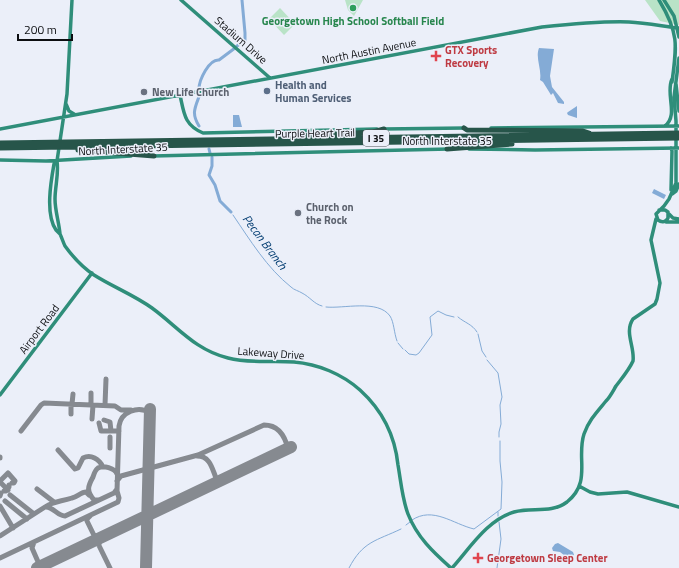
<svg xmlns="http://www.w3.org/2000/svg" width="679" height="568" font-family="'Titillium Web',sans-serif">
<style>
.green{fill:#b9e3c7}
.water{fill:#84abd6}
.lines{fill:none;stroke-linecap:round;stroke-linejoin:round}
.stream{stroke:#84abd6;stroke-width:1}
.river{stroke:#84abd6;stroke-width:3}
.taxiway{stroke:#868a90;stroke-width:5}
.runway{stroke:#868a90;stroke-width:12}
.secondary{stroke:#2f8e7a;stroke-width:3.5}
.highway{stroke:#27554a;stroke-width:5}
.leisure-dot{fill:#2e9e5b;stroke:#ebeff9;stroke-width:1.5}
.health-dot{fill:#e0444e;stroke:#ebeff9;stroke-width:1.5}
.service-dot{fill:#5c6f8a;stroke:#ebeff9;stroke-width:1.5}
.worship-dot{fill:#6b7280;stroke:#ebeff9;stroke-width:1.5}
.labels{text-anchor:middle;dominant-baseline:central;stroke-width:3;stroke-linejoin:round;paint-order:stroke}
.shield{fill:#ebeff9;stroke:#4f5257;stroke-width:1}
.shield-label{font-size:10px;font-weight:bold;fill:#0c0e11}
.leisure-label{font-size:11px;font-weight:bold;fill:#27864d;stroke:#ebeff9}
.street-label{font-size:11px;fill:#0c0e11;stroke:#ebeff9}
.health-label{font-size:11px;font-weight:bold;fill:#be3a42;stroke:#ebeff9;text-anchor:start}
.service-label{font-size:11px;font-weight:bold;fill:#4e5e75;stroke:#ebeff9;text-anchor:start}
.worship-label{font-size:11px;font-weight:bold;fill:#5b616d;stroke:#ebeff9;text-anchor:start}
.water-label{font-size:12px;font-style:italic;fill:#003b70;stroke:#ebeff9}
</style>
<rect width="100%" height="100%" fill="#ebeff9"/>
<path class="green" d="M345,0h18l-9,16 -6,-6z
M645,0h34v25l-19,-4z
M280,8l15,16 -11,11 -15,-16z"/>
<path class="water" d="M539,48l15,1 -4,27 2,11 12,15v2l-6,-1 -5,-10 -2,2 -8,-13 -3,-2c2,-11 -5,-22 -1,-32z
M577,106v12l-9,-3 -1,-2 1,-1z
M233,115h6l3,12h-9z
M654,189l12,6 -2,4 -12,-6z
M558,543l15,9 1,3 -5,4 -9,-7 -7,-1 -1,-3 3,-4z"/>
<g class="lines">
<path class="stream" d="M233,215c17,25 34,53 58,72 3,3 8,4 11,6 8,4 12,11 20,13
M326,307c17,2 52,-8 64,9 4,6 4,17 7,25
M458,317c7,6 14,7 19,15
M478,334l4,17 4,6
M398,343l5,6
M405,350l4,4 7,1 3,-2 13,-18 -2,-18 8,-6 8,4 8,2
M487,360l11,13 4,24 -2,8 1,19 -2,8v5
M498,512v4
M412,520c21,-14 41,4 62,9l27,-20 1,-27 -2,-21v-20
M406,525l4,-3
M349,568c14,-27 27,-27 52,-39
M497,568l4,-29 -2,-17"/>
<path class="river" d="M237,46l8,-6v-7l-3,-33
M199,89c0,-9 10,-30 20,-29l16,-12
M199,126c-8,-13 -4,-18 1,-32
M209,149l1,4
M212,157v9l-3,9 6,10 5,16 11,11"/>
<path class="taxiway" d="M72,404l1,-10
M91,405v-12
M105,405l1,-26
M71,414v-10
M92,419l1,-14
M104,420l6,2 1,9
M99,423l2,8h18
M21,431l20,-26 3,-2 71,3 6,4h10
M110,448v-11
M58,450l17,19 3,-1 5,-10c8,-4 16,1 20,9
M197,456c13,0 15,12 19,22v3l-2,3
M0,458v-1
M0,481l8,-8 7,8 -1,2h-2
M117,481l4,-5 77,-21 66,-30c14,0 21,11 24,24
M0,482l8,8
M37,489l17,13
M4,491h2l3,-4v-2
M10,495l24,19
M0,496l1,-3
M98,500h-4c-8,-9 -6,-14 -1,-23 1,-3 2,-7 5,-9 5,-3 17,0 19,6
M5,501l22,18
M0,506l13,22
M45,507c11,-7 15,-5 27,-9 5,-1 9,-6 14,-6l3,3
M90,516l-3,3v2l23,47
M94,535l4,2h5l-4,4v4l-4,-3 -5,1 4,-4z
M0,536l45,-29c8,-1 12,9 20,9l49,-23 3,-4
M34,542l-2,6 7,16 -2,4
M0,558l118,-56 1,-4 -2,-7 2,-65c2,-14 19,-21 31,-13
M39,562l3,2h4"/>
<path class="runway" d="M37,568l254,-121
M146,568l4,-159"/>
<path class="secondary" d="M181,0l89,78
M659,0c20,33 18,45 13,82
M664,0l10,16 5,21
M676,84l3,27
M180,95c4,18 4,30 23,38l174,-4
M66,104l3,7 5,3
M665,126c14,-11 0,-32 7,-47
M491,128l188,-2
M0,129l542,-102c29,-3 58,-6 87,-5 17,1 33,4 50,6
M383,129l82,-1
M671,148l1,3 -1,39
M469,149l66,1 144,-2
M153,156l296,-7
M0,160l46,1 85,-5
M57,161l-3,3c-3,17 -9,50 2,66 1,1 3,3 4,4 2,4 3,8 5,12 8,11 17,21 29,29 19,12 40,20 58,33 26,19 43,42 76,50 22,6 44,2 66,4 24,2 48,12 66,28 22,20 35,46 38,75 3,17 4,33 10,49 9,23 25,38 43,54
M672,194l4,-3 3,-7
M659,210h6l3,2v6c-2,4 -6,5 -10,2l-2,-6 8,-8 5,-7 7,-16v-62l-2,-24 5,-39
M669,214l4,4 6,1
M666,222h13
M60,234c-1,-12 -5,-23 -5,-35 0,-13 4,-25 2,-38l10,-67 5,-94
M0,395l92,-122
M579,486l11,6 8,2 29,-2 52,15
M452,568c18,-20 35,-48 62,-56 18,-5 37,2 53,-10 25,-20 9,-44 17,-68 5,-14 13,-22 22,-33 4,-4 7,-10 10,-15 6,-8 13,-16 17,-25 2,-14 -9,-29 0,-42l22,-15 2,-5 3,-16 -9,-43 5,-21"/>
<path class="highway" d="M464,128l3,2 116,1 6,2
M299,136l74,-4 11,-3
M0,143l679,-10
M0,148l679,-10
M447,149l65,-5
M78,150l76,6"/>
</g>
<circle class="leisure-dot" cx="353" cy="8" r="4"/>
<g class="health-dot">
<path d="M434 50h4v4h4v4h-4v4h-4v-4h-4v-4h4z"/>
<path d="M476 552h4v4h4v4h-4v4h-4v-4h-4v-4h4z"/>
</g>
<circle class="service-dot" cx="267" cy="91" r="4"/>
<g class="worship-dot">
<circle cx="144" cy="92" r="4"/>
<circle cx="298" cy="213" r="4"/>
</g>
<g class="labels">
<rect class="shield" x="363" y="130" width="26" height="16" rx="3"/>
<g class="shield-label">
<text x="376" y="138">I 35</text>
</g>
<g class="leisure-label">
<text x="353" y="21">Georgetown High School Softball Field</text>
</g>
<g class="street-label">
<text transform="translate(241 40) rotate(41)">Stadium Drive</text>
<text transform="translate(369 51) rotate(-11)">North Austin Avenue</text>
<text transform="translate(315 133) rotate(-1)">Purple Heart Trail</text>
<text x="447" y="141">North Interstate 35</text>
<text transform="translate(123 149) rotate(-3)">North Interstate 35</text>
<text transform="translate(39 329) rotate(-53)">Airport Road</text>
<text transform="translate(271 353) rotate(4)">Lakeway Drive</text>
</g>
<g class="health-label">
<text x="445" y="50">GTX Sports<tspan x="445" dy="13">Recovery</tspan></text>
<text x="487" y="558">Georgetown Sleep Center</text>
</g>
<g class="service-label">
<text x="275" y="85">Health and<tspan x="275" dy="13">Human Services</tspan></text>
</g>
<g class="worship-label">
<text x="152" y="92">New Life Church</text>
<text x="306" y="207">Church on<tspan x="306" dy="13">the Rock</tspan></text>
</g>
<g class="water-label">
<text transform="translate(265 242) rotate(53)">Pecan Branch</text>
</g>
</g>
<path d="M18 34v6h54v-6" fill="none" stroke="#0c0e11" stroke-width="2"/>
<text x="24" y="34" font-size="12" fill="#0c0e11" stroke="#ebeff9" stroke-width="3" paint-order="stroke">200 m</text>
</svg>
